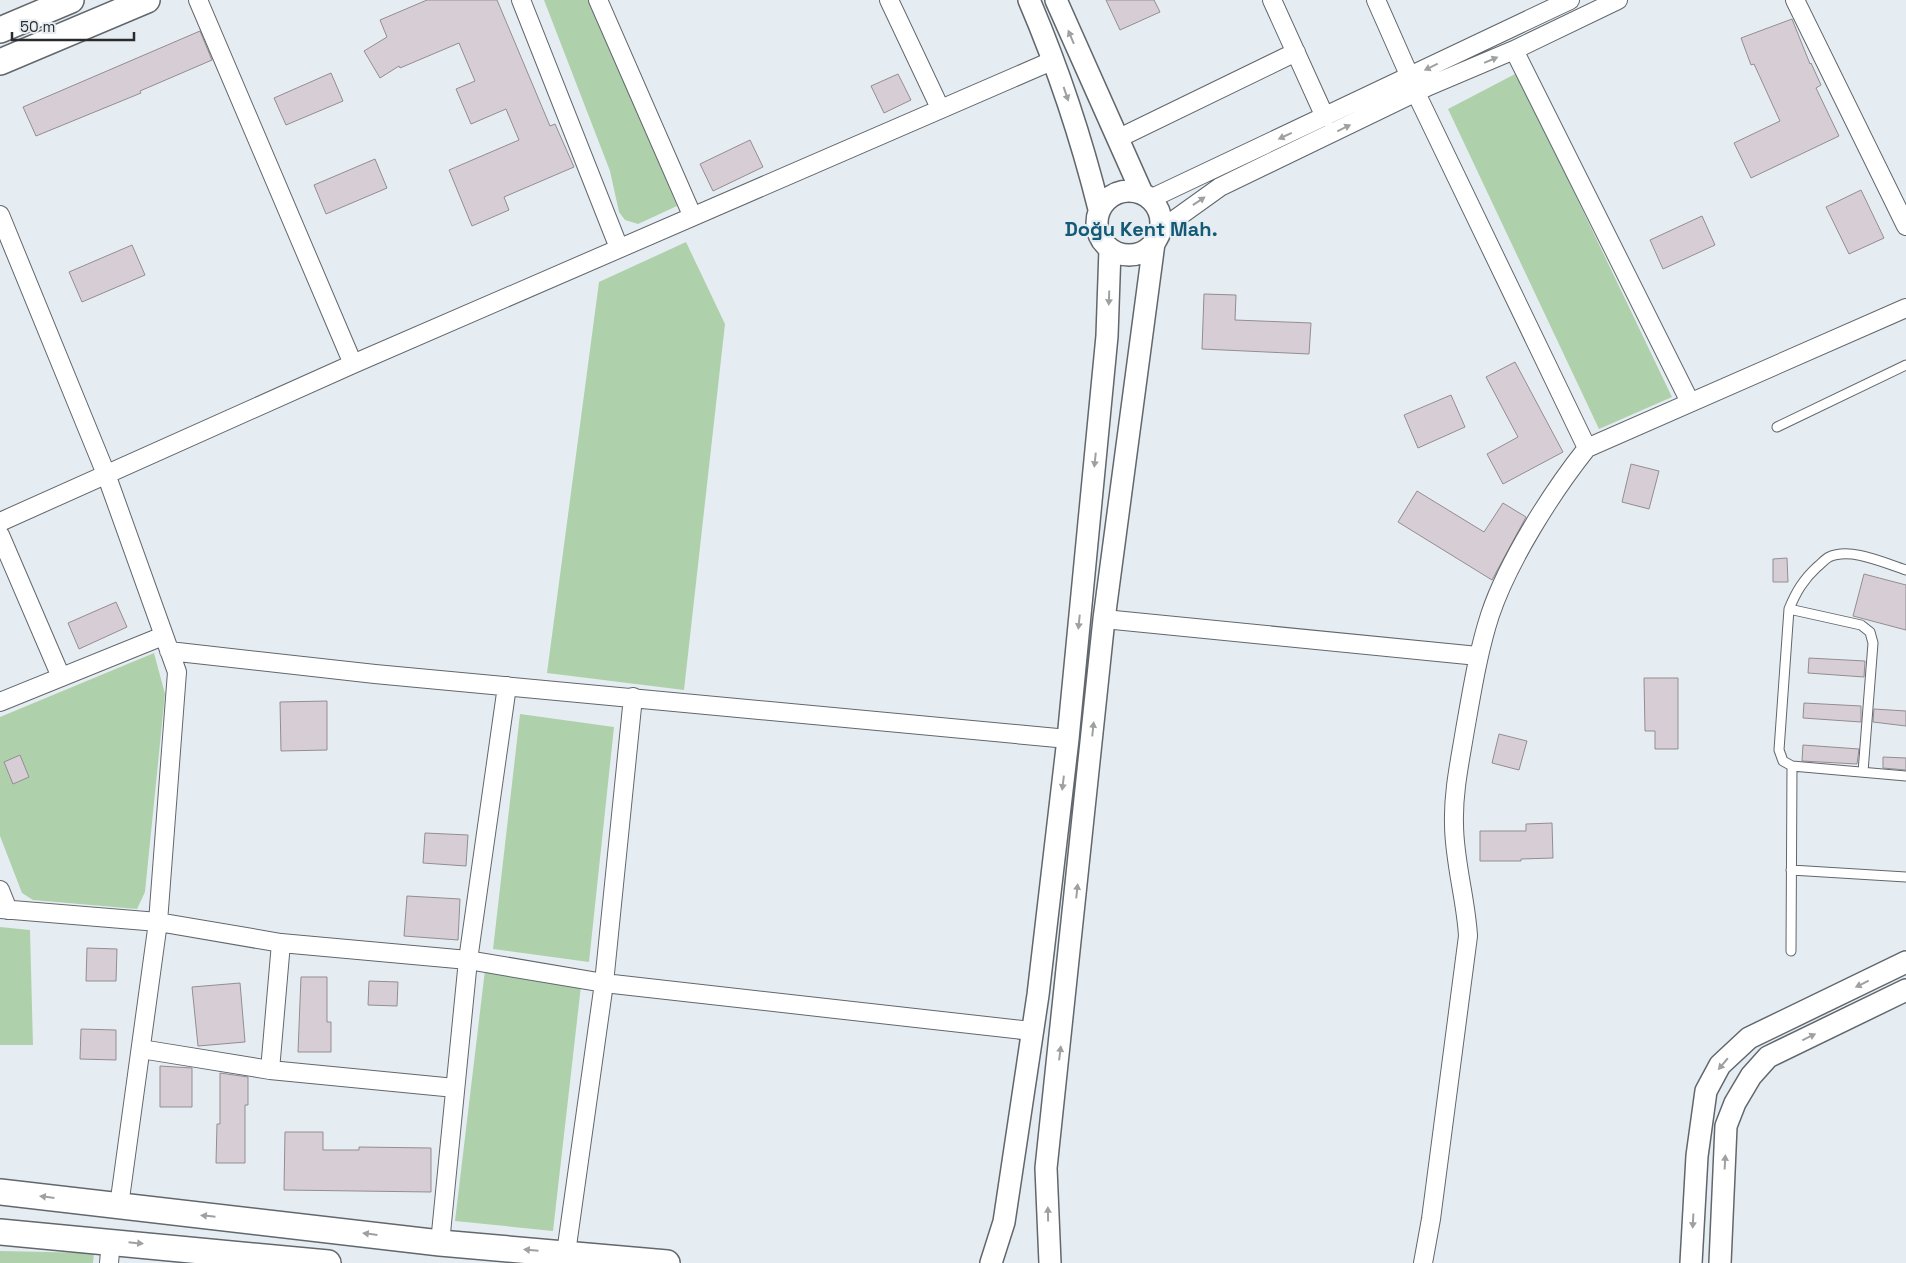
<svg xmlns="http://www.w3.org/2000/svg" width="1906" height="1263" font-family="'Space Grotesk',sans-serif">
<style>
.green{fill:#aed1ab}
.building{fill:#d6ced4;stroke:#938d92}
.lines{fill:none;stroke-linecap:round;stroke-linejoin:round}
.service-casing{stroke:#61676c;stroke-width:11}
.minor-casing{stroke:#61676c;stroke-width:20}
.tertiary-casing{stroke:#61676c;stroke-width:24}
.secondary-casing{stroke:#61676c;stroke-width:28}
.service{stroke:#fff;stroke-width:9}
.minor{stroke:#fff;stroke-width:18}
.tertiary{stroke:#fff;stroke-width:21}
.secondary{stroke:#fff;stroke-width:25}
.oneway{fill:#9fa0a0}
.labels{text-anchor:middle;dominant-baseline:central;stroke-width:4.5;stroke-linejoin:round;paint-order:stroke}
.district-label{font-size:20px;font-weight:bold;fill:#125a76;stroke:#e6edf2}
</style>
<rect width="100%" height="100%" fill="#e6edf2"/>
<path class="green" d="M544,0h47l86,206 -39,18 -13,-4 -6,-8 -9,-41z
M1517,73l155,324 -73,32 -151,-320z
M686,242l39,82 -41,366 -137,-17 52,-391z
M154,653l11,41 -20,198 -8,17 -104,-9 -11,-7 -22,-57v-119z
M520,714l94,13 -25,235 -96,-13z
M0,927l30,3 3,115h-33z
M485,970l96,16 -28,245 -98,-10z
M0,1251l94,2 -1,10h-93z"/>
<path class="building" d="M427,0h70l53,126 5,-2 19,43 -70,30 5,13 -37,16 -23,-56 70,-30 -13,-31 -35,15 -15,-35 19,-8 -16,-38 -59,25 -1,-2 -19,12 -16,-27 23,-14 -7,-17z
M1106,0h48l6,12 -40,18z
M1792,19l18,45 1,-1 10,22 -5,3 23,48 -88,42 -17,-35 46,-22 -26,-57 -3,1 -10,-27z
M200,31l12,29 -72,31 1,2 -105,43 -13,-29z
M331,73l12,28 -57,24 -12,-27z
M898,74l13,26 -27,13 -13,-27z
M750,140l13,27 -50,24 -13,-27z
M375,159l12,29 -61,26 -12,-29z
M1861,190l23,48 -35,16 -23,-47z
M1702,216l13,29 -52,24 -13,-29z
M132,245l13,30 -63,27 -13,-30z
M1204,294l32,1 -1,25 76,3 -2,31 -107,-5z
M1515,362l48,90 -60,32 -16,-30 31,-17 -32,-60z
M1451,395l14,32 -47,21 -14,-33z
M1631,464l28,7 -10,38 -27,-7z
M1417,491l67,41 19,-29 23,14 -34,63 -94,-58z
M1787,558l1,24h-15v-23z
M1864,574l42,11v45l-53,-14z
M116,602l11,25 -48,22 -11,-26z
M1809,658l56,3 -1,16 -56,-4z
M1644,678h34v71h-23v-18h-10z
M327,701v49l-46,1 -1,-49z
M1804,703l57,3v16l-58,-4z
M1874,709l32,2v15l-33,-4z
M1499,734l28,7 -8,29 -27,-7z
M1803,745l56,4 -2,15 -55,-3z
M20,755l9,22 -16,7 -9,-22z
M1883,757l23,1v12l-23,-2z
M1552,823l1,35 -32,1v2h-41v-30h46v-7z
M425,833l43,2 -2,31 -43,-3z
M407,896l53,3 -2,41 -54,-4z
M87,948l30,1 -1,32h-30z
M301,977h26v45h4v30h-33z
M369,981l29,1 -1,24 -29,-1z
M240,983l5,59 -47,4 -6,-59z
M81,1029l35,1v30l-36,-1z
M160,1066l32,2v39h-32z
M220,1073l28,4v28h-3v58h-29l1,-39h3z
M285,1132h38v18h36v-3l72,1v44l-147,-2z"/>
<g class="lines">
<g class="service-casing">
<path id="service" d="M1777,427l129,-62
M1906,570c-22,-7 -55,-23 -77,-13 -4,2 -8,7 -12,10 -14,13 -21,25 -28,42l-10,141 4,11 9,5 114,10
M1789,609l72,16 9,7 3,11 -10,129
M1791,870l115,7
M1791,951l1,-185"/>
</g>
<g class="minor-casing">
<path id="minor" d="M198,0l155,364
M521,0l98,248
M598,0l94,215
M889,0l51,108
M1272,0l53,117
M1376,0l34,77
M1795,0l111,226
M1514,50l176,352
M1416,93l171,355
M1117,139l179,-87
M1150,199l420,-199
M0,215l106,259 71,198 -19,250 -39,284
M1160,230l60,-43 209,-101 85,-36 104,-50
M0,522l353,-158 701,-304
M0,535l61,142
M1104,619l374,37
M169,651l206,23 693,65
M0,702l163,-66
M0,890l8,20
M0,909l158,13 123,21 187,17 136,23 427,48
M141,1049l129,21 185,18
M270,1070l11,-127
M440,1243l28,-283 39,-274
M566,1253l38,-270 29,-286
M109,1263l2,-22
M1423,1263l8,-44 37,-283c-2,-37 -14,-75 -14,-112 -1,-32 6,-63 11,-94 7,-39 13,-78 25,-115 18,-54 62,-123 97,-167l319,-140"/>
</g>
<g class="tertiary-casing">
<path id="tertiary" d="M1029,0c29,68 52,137 70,209
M1056,0l86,193
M1097 223a32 32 0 1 1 64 0a32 32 0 1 1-64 0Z
M991,1263l13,-41 34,-227 30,-256 39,-403 3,-87
M1050,1263l-4,-95 58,-549 50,-376
M1691,1263l6,-107 9,-65 14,-26 29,-27 157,-76
M1720,1263l6,-137 9,-23 16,-27 17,-19 138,-67"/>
</g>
<g class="secondary-casing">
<path id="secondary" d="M0,30l71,-30
M0,62l147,-62
M0,1192l440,51 227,20
M0,1232l328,31"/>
</g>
<use href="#service" class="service"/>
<use href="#minor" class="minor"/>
<use href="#tertiary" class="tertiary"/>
<use href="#secondary" class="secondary"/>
</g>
<defs><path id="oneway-solid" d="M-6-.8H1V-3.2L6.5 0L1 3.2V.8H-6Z" transform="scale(1.25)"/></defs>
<g class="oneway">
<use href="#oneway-solid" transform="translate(1071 37) rotate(-113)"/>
<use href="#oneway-solid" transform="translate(1491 60) rotate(-23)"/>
<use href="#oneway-solid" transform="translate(1431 67) rotate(154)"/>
<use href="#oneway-solid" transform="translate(1066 94) rotate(71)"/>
<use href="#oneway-solid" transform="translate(1344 128) rotate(-26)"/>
<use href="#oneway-solid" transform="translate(1285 136) rotate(155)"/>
<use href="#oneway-solid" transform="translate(1199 201) rotate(-34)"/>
<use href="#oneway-solid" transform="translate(1109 298) rotate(92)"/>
<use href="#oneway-solid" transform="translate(1095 460) rotate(96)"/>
<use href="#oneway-solid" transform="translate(1079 622) rotate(96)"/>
<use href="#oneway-solid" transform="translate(1093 729) rotate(-84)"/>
<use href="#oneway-solid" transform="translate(1063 783) rotate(97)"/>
<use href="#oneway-solid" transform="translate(1077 891) rotate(-84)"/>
<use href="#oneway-solid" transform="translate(1862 984) rotate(154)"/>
<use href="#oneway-solid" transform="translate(1809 1037) rotate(-26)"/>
<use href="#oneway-solid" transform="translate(1060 1053) rotate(-83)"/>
<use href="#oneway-solid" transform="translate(1723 1064) rotate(130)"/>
<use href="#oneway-solid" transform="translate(1725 1162) rotate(-87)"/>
<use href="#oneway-solid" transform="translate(47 1197) rotate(-173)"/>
<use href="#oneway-solid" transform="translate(1048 1214) rotate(-91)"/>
<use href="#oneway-solid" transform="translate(208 1216) rotate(-174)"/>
<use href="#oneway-solid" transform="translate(1693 1221) rotate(93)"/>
<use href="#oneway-solid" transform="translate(370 1234) rotate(-173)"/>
<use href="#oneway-solid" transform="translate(136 1243) rotate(6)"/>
<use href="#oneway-solid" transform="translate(531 1250) rotate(-175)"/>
</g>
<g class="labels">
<g class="district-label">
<text x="1141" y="229">Doğu Kent Mah.</text>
</g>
</g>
<path d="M12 32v8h122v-8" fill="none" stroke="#292b2d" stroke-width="2.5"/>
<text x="20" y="32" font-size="15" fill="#292b2d" stroke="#e6edf2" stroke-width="4" paint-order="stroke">50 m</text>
</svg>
